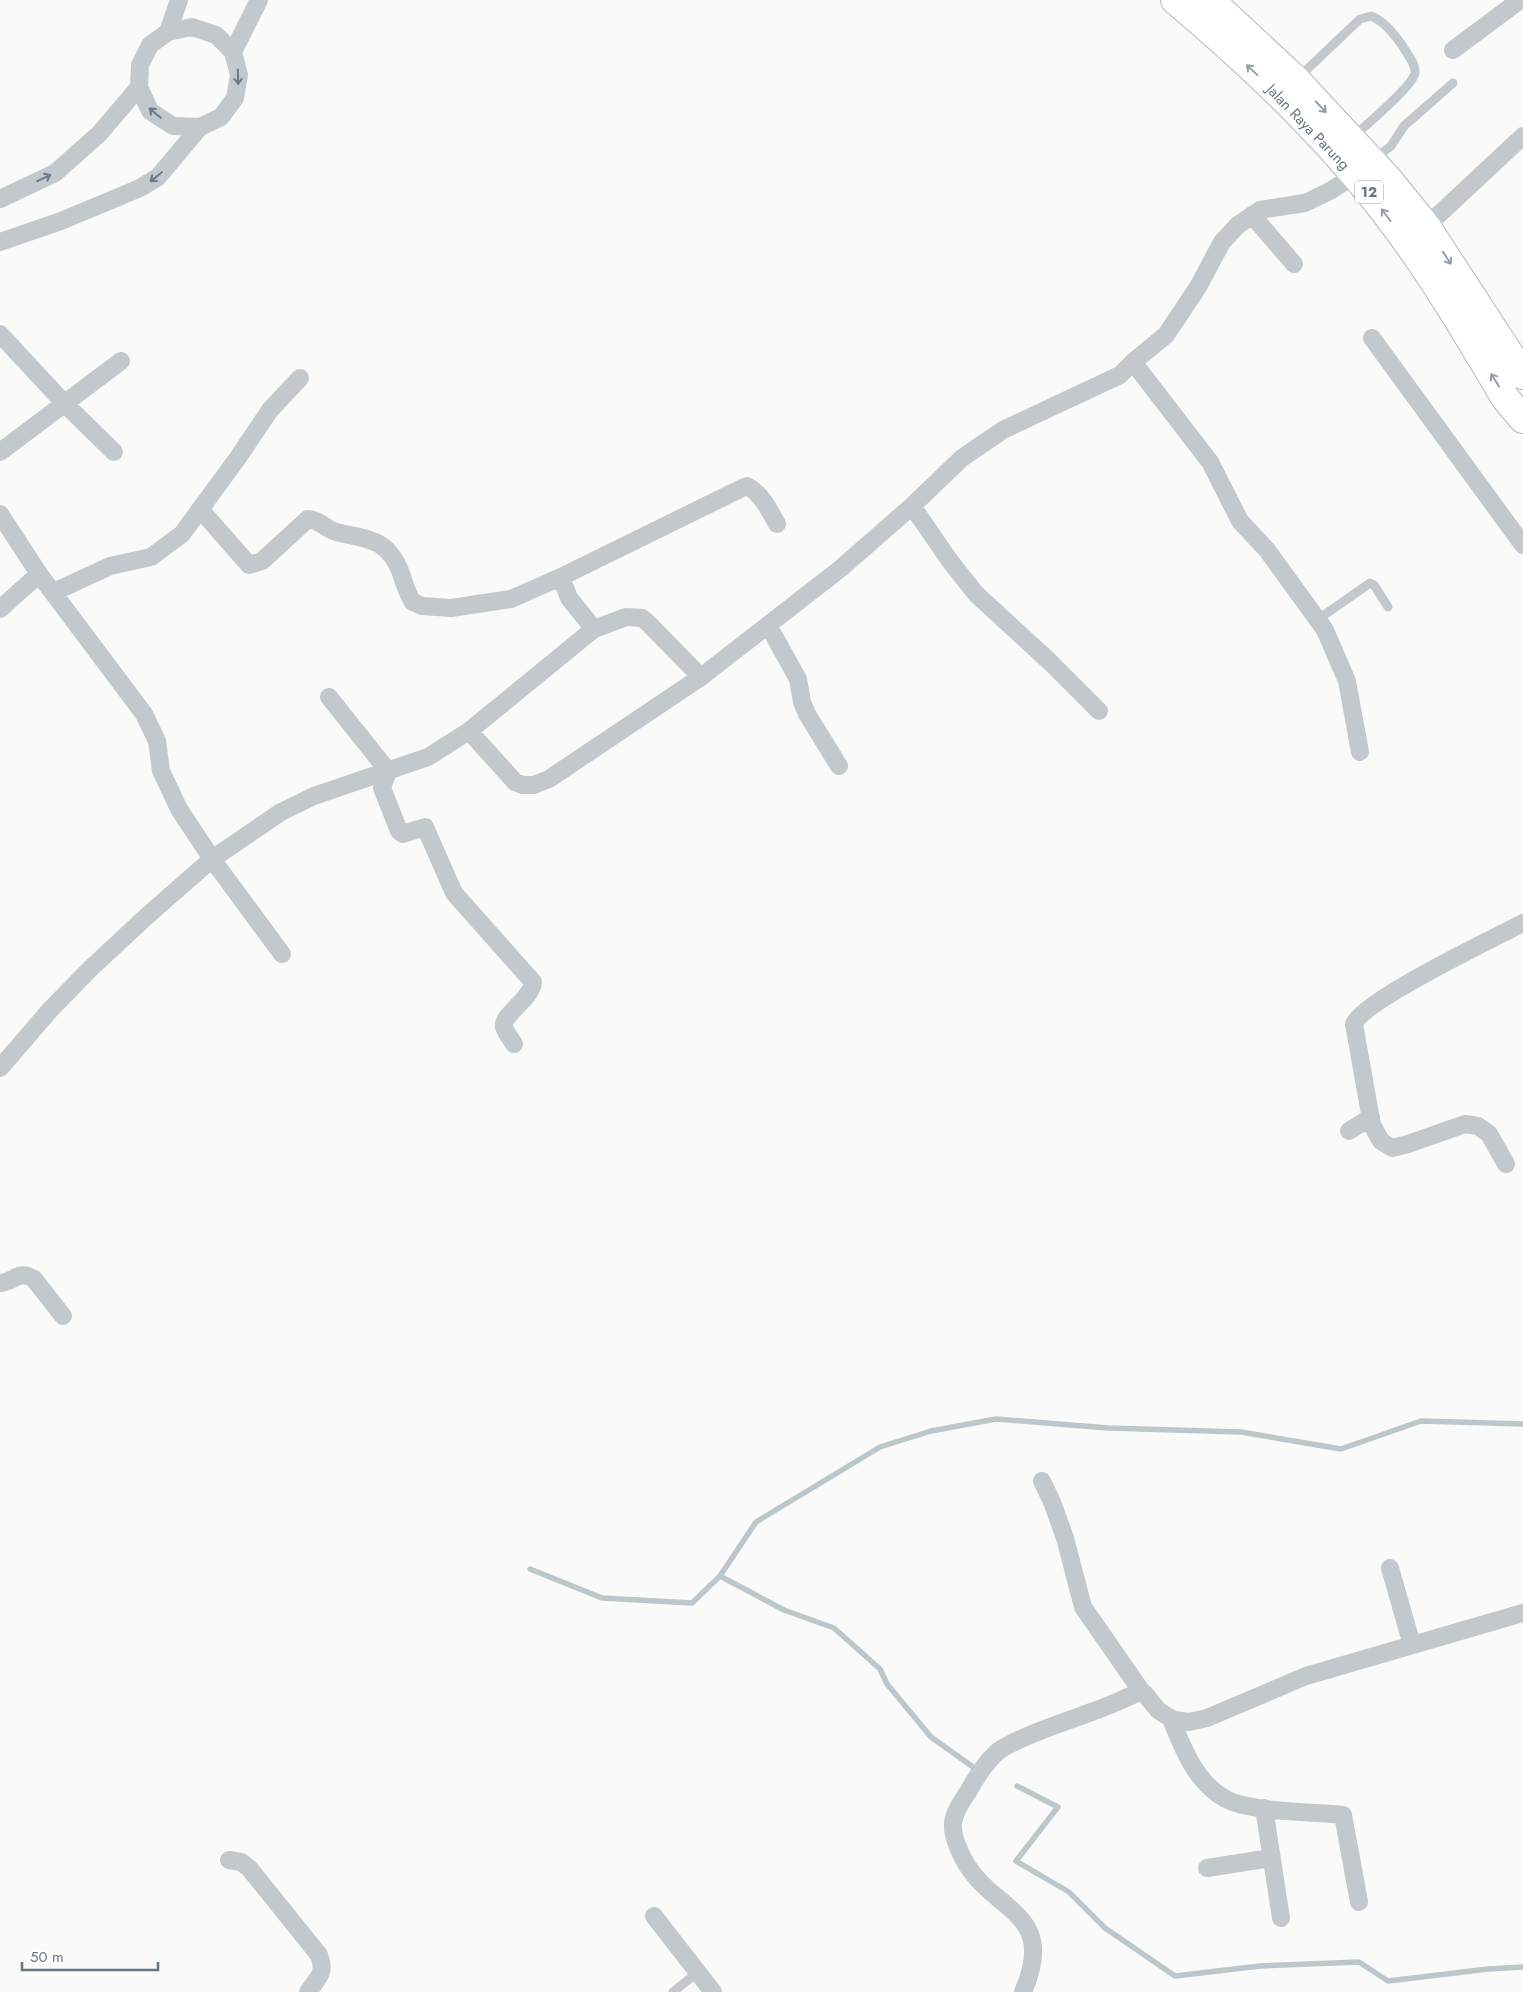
<svg xmlns="http://www.w3.org/2000/svg" width="1523" height="1992" font-family="Jost,sans-serif">
<style>
.lines{fill:none;stroke-linecap:round;stroke-linejoin:round}
.stream{stroke:#bbc7cb;stroke-width:5.5}
.highway-casing{stroke:#b4b9bd;stroke-width:30}
.lane{stroke:#c3c8cc;stroke-width:9}
.street{stroke:#c3c8cc;stroke-width:18}
.highway{stroke:#fff;stroke-width:28}
.oneway{stroke:#939fa8}
.oneway2{stroke:#6a7a87}
.labels{text-anchor:middle;dominant-baseline:central;stroke-width:5;stroke-linejoin:round;paint-order:stroke}
.shield{fill:#fff;stroke:#939fa8;stroke-width:1}
.shield-label{font-size:14px;font-weight:bold;fill:#657683}
.street-label{font-size:15px;fill:#657683;stroke:#fff}
</style>
<rect width="100%" height="100%" fill="#fafaf8"/>
<g class="lines">
<path class="stream" d="M530,1569l72,29 90,5 28,-27 36,-54 124,-75 51,-16 65,-12 112,9 133,4 100,17 80,-28 102,3
M720,1576l64,34 50,18 46,41 7,15 44,53 42,30
M1017,1786l41,21 -42,54 53,31 36,36 70,48 85,-10 99,-4 29,19 100,-12 35,-2"/>
<g class="highway-casing">
<path id="highway" d="M1175,0c85,72 168,151 232,242 36,50 67,104 99,157l17,20
M1210,0l86,80 92,99 38,47 97,149"/>
</g>
<path class="lane" d="M1298,78l62,-59 11,-3c13,5 23,18 31,29 4,8 14,18 13,28 -2,13 -50,53 -62,64
M1373,160l18,-14 13,-20 49,-43
M1317,620l53,-37 4,2 14,22
M673,1992l25,-20"/>
<path class="street" d="M168,32l11,-32
M1453,50l67,-50
M233,52l26,-52
M0,199l55,-26 44,-39 40,-47
M1252,215l42,49
M1419,233l104,-97
M0,242l61,-21 79,-33 18,-11 42,-50 21,-10 14,-19 4,-23 -6,-23 -17,-17 -24,-8 -24,5 -18,13 -10,20 -1,22 11,24 23,15 27,1
M0,334l65,70 49,48
M1372,338l151,207
M1133,362l77,100 30,59 27,29 58,80 22,51 13,71
M0,452l121,-91
M912,506l38,55 26,33 73,67 50,50
M200,509l49,56 13,-4 46,-42c10,0 18,10 28,13 32,8 51,5 65,41 3,9 6,21 12,29l9,4 29,2 60,-9 50,-22 181,-89 5,-2c14,7 23,25 30,38
M0,514l39,60 105,140 13,27 4,30 18,38 33,50 70,95
M561,577l8,21 25,31
M54,592l56,-26 41,-9 31,-23 55,-75 33,-49 30,-32
M0,609l39,-35
M768,625l30,54 4,23 5,12 32,52
M329,697l59,74 -6,17 17,43 4,3 22,-7 29,66 79,89c-1,17 -32,33 -29,45 2,6 7,12 10,17
M469,731l125,-102 32,-12 16,1 5,4 54,55
M0,1068l50,-58 41,-42 56,-52 65,-57 69,-47 33,-16 114,-39 41,-26 46,51 8,3h11l15,-6 152,-102 139,-108 72,-63 50,-48 41,-28 117,-55 13,-13 33,-27 32,-48 24,-45 16,-17 22,-15 45,-7 25,-12 25,-16
M1349,1131l22,-14
M1506,1164l-17,-30 -11,-8 -13,-2 -57,20 -16,4 -11,-7 -9,-16 -18,-101c10,-24 140,-86 169,-101
M0,1283c15,-1 18,-14 34,-4l29,37
M1042,1481l10,21 13,36 18,69 59,85
M1390,1568l22,77
M1171,1719c12,30 25,64 55,80 23,13 89,13 117,16l16,87
M1264,1808l17,110
M229,1860l12,2 8,6 70,87c7,19 -1,22 -11,37
M1207,1868l64,-10
M654,1916l59,76
M1023,1992c37,-85 -36,-78 -63,-140 -4,-9 -8,-20 -7,-29 1,-11 9,-22 15,-31 7,-13 22,-37 35,-44 28,-16 60,-25 91,-37 15,-5 30,-12 45,-19l5,1 14,17 9,6 7,4 15,2 18,-4 99,-42 217,-63"/>
<use href="#highway" class="highway"/>
</g>
<defs><path id="oneway-shaft" d="M-6 0H5M1.5-3L5.5 0L1.5 3" fill="none" stroke-width="1.6" stroke-linecap="round" stroke-linejoin="round" transform="scale(1.25)"/></defs>
<g class="oneway">
<use href="#oneway-shaft" transform="translate(1252 70) rotate(-137)"/>
<use href="#oneway-shaft" transform="translate(1321 107) rotate(47)"/>
<use href="#oneway-shaft" transform="translate(1386 215) rotate(-127)"/>
<use href="#oneway-shaft" transform="translate(1447 258) rotate(57)"/>
<use href="#oneway-shaft" transform="translate(1495 380) rotate(-122)"/>
</g>
<g class="oneway2">
<use href="#oneway-shaft" transform="translate(238 77) rotate(89)"/>
<use href="#oneway-shaft" transform="translate(155 113) rotate(-140)"/>
<use href="#oneway-shaft" transform="translate(156 177) rotate(141)"/>
<use href="#oneway-shaft" transform="translate(44 178) rotate(-25)"/>
</g>
<g class="labels">
<rect class="shield" x="1355" y="180.5" width="28" height="23" rx="4"/>
<g class="shield-label">
<text x="1369" y="192">12</text>
</g>
<g class="street-label">
<text transform="translate(1308 127) rotate(46)">Jalan Raya Parung</text>
</g>
</g>
<path d="M22 1962v8h136v-8" fill="none" stroke="#657683" stroke-width="2.5"/>
<text x="30" y="1962" font-size="15" fill="#657683" stroke="#ffffff" stroke-width="4" paint-order="stroke">50 m</text>
</svg>
